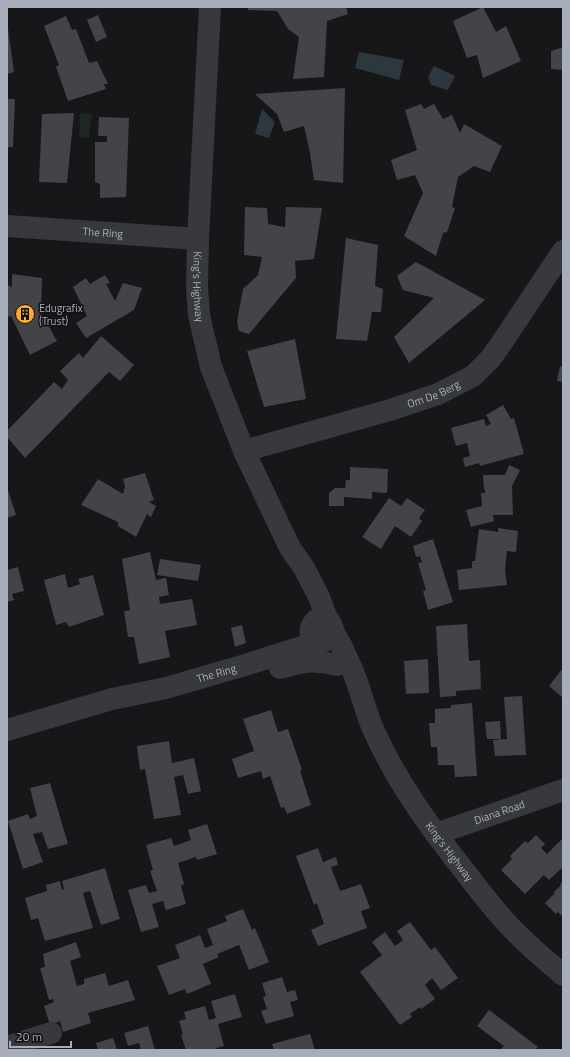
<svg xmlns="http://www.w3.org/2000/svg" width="570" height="1057" font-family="'Titillium Web',sans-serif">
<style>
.green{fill:#1e271f}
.water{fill:#2c373e}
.building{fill:#424449}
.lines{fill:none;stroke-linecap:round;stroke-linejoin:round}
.minor{stroke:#37393e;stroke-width:22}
.labels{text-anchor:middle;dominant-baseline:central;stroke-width:3;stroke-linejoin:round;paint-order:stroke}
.street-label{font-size:11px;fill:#a8aeb9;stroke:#121214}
.poi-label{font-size:11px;fill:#a8aeb9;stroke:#121214;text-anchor:start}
</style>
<rect width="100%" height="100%" fill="#171719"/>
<path class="green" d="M80,113l12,1 -3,24 -10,-1z"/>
<path class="water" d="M359,52l45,8 -5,20 -44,-12z
M434,66l21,10 -7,14 -17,-5 -3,-8z
M262,109l13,13 -6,16 -14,-4z"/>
<path class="building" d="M248,7h98l2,7 -21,7 -3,56 -31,2 6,-42 -11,-8 -11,-18 -29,-1z
M483,7l13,25 10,-6 15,35 -38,17 -6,-23 -10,3 -14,-37z
M98,15l9,22 -11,5 -9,-22z
M66,16l6,14 4,-1 13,34 8,-2 11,23h-4l2,5 -38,12 -12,-34 3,-2 -15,-39z
M7,21l7,51 -7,2z
M563,47v23l-12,-1v-18z
M345,88l-2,95 -29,-3 -4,-27 -6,-27 -20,6 -7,-18 -22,-20z
M7,99h8l-2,48h-6z
M421,104l3,5 10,-5 9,15 9,-4 8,18 4,-9 38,22 -12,26 -16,-6 -16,11 -6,30 3,1 -8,24 -4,1 -7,23 -32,-20 19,-43 -8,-18 -18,5 -6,-20 26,-10 -12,-40z
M74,113l-7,70 -28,-1 3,-68z
M99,117l30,1 -3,79 -26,1v-14l-5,-2v-40h12v-6h-9z
M245,207l22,1 1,16 17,3 1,-20 36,1 -8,51 -19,2 1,17 -47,56 -10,-3 -2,-10 6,-32 15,-14 4,-18 -18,-2z
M346,238l32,7 -3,41 8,3 -2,23h-9l-5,29 -31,-2z
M416,262l69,38 -76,63 -15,-26 40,-39 -31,-8 -6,-14z
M12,274l30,4 -1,34 16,29 -27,14 -19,-39 -4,1v-32l5,2z
M105,275l5,8 -4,1 9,17 8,-18 19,5 -8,22 -48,28 -10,-15 11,-7 -14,-29 13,-9 4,6z
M101,336l33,29 -14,16 -11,-9 -84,86 -18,-21v-6l47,-49 8,7 6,-9 -8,-9 19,-18 4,5z
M295,339l11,60 -42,8 -17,-56z
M560,366l3,1v15l-6,-1z
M503,405l8,14 3,-1 10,36 -44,12 -1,-3 -14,4 -2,-9 7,-2 -3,-13 -11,3 -5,-18 33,-9 2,7 5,-2 -5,-9z
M509,465l11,5 -8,16 1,29h-20l1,6 -23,6 -5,-17 16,-4 -1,-13h4v-4h-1l-1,-14h22z
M350,467l38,2 -1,24 -15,-1v7l-28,-2v9h-15v-13l6,-5h10l1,-8h4z
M145,473l9,27 -5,2 7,4 -5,11 -4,-3 -11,23 -18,-11v-4l-37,-17 17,-26 25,15 2,-8 -2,-7z
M7,487l9,28 -9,3z
M389,498l12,8 6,-8 18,12 -6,8 3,3 -11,16 -16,-11 -14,23 -19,-12z
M498,528l20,3 -2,21 -9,-1 -2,19 2,15 -48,5 -2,-20 15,-2v-7h3l4,-32 19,3z
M433,539l20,63 -25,8 -5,-19 3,-1 -8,-27 4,-1 -2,-6 -4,1 -3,-11z
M150,552l6,28 10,-2 3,17 -10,2 1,7 32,-5 5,26 -32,6 5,26 -31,7 -5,-27h-6l-4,-26 6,-1 -8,-51z
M160,559l41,6 -3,16 -41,-6z
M18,567l6,24 -12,3 2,6 -7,2v-32z
M65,574l3,14 12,-4 -2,-5 15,-4 11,40 -35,12 -3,-5 -10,3 -12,-45z
M467,624l2,37 11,-1 1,29 -25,2v5l-16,1 -4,-71z
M242,625l4,18 -11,4 -4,-19z
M428,659l1,34 -23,1 -2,-33z
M563,668v30l-14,-12z
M522,696l4,59 -31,1 -2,-16 14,-1 -3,-42z
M472,703l5,73 -22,1 -1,-12h-16l-1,-18h-6l-2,-24h6v-14l16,-1v-3z
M271,710l7,22 10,-3 14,41 -2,1 11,34 -24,9 -3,-7 -3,1 -11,-32 -7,3 -2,-8 -23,7 -6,-19 22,-8 -11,-32z
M500,721l1,18h-14l-2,-17z
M169,741l3,22 22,-5 7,33 -13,3 -5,-19 -9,2 7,38 -27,4 -9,-50 -5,1 -3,-24z
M50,783l18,61 -20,5 -6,-17 -9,2 10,28 -20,7 -15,-48 20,-7 2,5 7,-3 -7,-28z
M207,824l10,30 -20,6 -1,-3 -18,6 6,21 -3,2 5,18 -20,6 -3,-9 -11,3 7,23 -18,5 -13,-42 18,-5 3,8 8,-2 -7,-20 3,-1 -7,-25 25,-7 3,8 17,-6 -3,-10z
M536,835l9,9 -4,4 6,6 16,-16v29l-14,13 -5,-5 -19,19 -24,-24 11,-11 -2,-3 15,-15 3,2z
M318,848l5,14 13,-5 2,8 -7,2 9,24 21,-7 9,24 -9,3 6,17 -49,18 -7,-16 13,-6 -7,-21 -3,2 -18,-49z
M105,868l15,51 -19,6 -11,-34 -7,2 10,35 -48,13 -7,-23 -7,2 -6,-22 22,-7 -1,-6 14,-4 2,9 2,-1 -2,-8z
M563,881v36l-5,-5 -2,2 -11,-11 10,-10 -1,-1 7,-7 -1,-1z
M243,909l9,21 3,-2 14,34 -20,8 -10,-25 -22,9 2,3 -16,7 8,20 -24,10 -2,-5 -16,6 -12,-29 23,-8 -5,-13 25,-10 5,13 8,-3 -6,-16 20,-8 -2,-5z
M410,922l21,28 4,-3 23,31 -17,12 -9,-12 -7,7 10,14 -14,10 -1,-2 -10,7 2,3 -12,8 -40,-53 22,-17 -10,-13 13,-10 10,14 8,-6 -6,-9z
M76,942l5,15 -11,4 7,25 7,-2v-5l21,-6 4,13 19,-6 7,20 -47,13 3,10 -28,9 -3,-11 -10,4 -6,-19 10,-4 -1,-3 -4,1 -9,-32 5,-1 -2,-13z
M282,977l5,15 8,-2 3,10 -8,2 4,14 -28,8 -5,-13 6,-2 -4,-12 3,-1 -4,-13z
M235,994l7,23 -24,7 6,22 -8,2v2h-30l-5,-15 2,-1 -4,-13 7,-2 -2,-7 21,-6 4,14 7,-2 -5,-17z
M489,1010l49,37 -3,3h-35l4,-4 -27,-20z
M148,1026l7,24h-14l-2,-7 -11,3 -4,-13z
M310,1034l5,16h-41l-2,-6z
M113,1038l4,12h-19l-2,-7z"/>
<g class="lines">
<g class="minor">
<path id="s1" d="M210,7l-12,232 -1,48 2,28 12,52 33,84 46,97 14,20 15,29 8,22"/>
<path id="s2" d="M7,226l191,13"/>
<path id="s3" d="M244,451l146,-41 48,-16 35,-18 18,-18 14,-20 58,-87"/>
<path id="s4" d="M334,632c-7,15 -26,10 -23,-4 1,-4 4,-8 8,-9 13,-3 12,7 15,14 3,6 8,12 10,19 6,12 11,23 15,36 5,15 9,31 16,45 22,49 54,93 87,135 21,27 41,54 67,77 11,11 23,20 34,30"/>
<path d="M280,668c26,-7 31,-9 57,-3"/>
<path id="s5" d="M7,730l105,-31 54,-11 79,-23 57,-18 16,-6"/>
<path id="s6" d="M436,834l127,-44"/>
<path d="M7,1047l44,-14"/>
</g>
</g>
<defs>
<g id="building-disc" transform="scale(1)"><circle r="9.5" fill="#fdab2b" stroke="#121214"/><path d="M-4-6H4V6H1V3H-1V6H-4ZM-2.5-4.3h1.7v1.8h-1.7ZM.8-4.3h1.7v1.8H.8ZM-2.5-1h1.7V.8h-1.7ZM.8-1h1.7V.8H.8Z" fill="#111"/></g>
</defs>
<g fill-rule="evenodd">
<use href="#building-disc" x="25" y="314"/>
</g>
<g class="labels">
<g class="street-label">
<text stroke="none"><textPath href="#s2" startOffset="96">The Ring</textPath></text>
<text stroke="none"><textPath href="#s1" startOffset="280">King's Highway</textPath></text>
<text stroke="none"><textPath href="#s3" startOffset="198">Om De Berg</textPath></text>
<text stroke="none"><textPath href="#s5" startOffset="217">The Ring</textPath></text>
<text stroke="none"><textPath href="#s6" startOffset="67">Diana Road</textPath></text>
<text stroke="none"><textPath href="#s4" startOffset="321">King's Highway</textPath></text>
</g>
<g class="poi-label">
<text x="39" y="308">Edugrafix<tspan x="39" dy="13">(Trust)</tspan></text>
</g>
</g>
<rect width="570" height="1057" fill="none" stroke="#a8aeb9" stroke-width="16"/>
<path d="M10 1041v6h61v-6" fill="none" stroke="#a8aeb9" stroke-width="2"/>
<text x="16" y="1041" font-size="12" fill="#a8aeb9" stroke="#121214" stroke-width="3" paint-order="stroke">20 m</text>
</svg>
